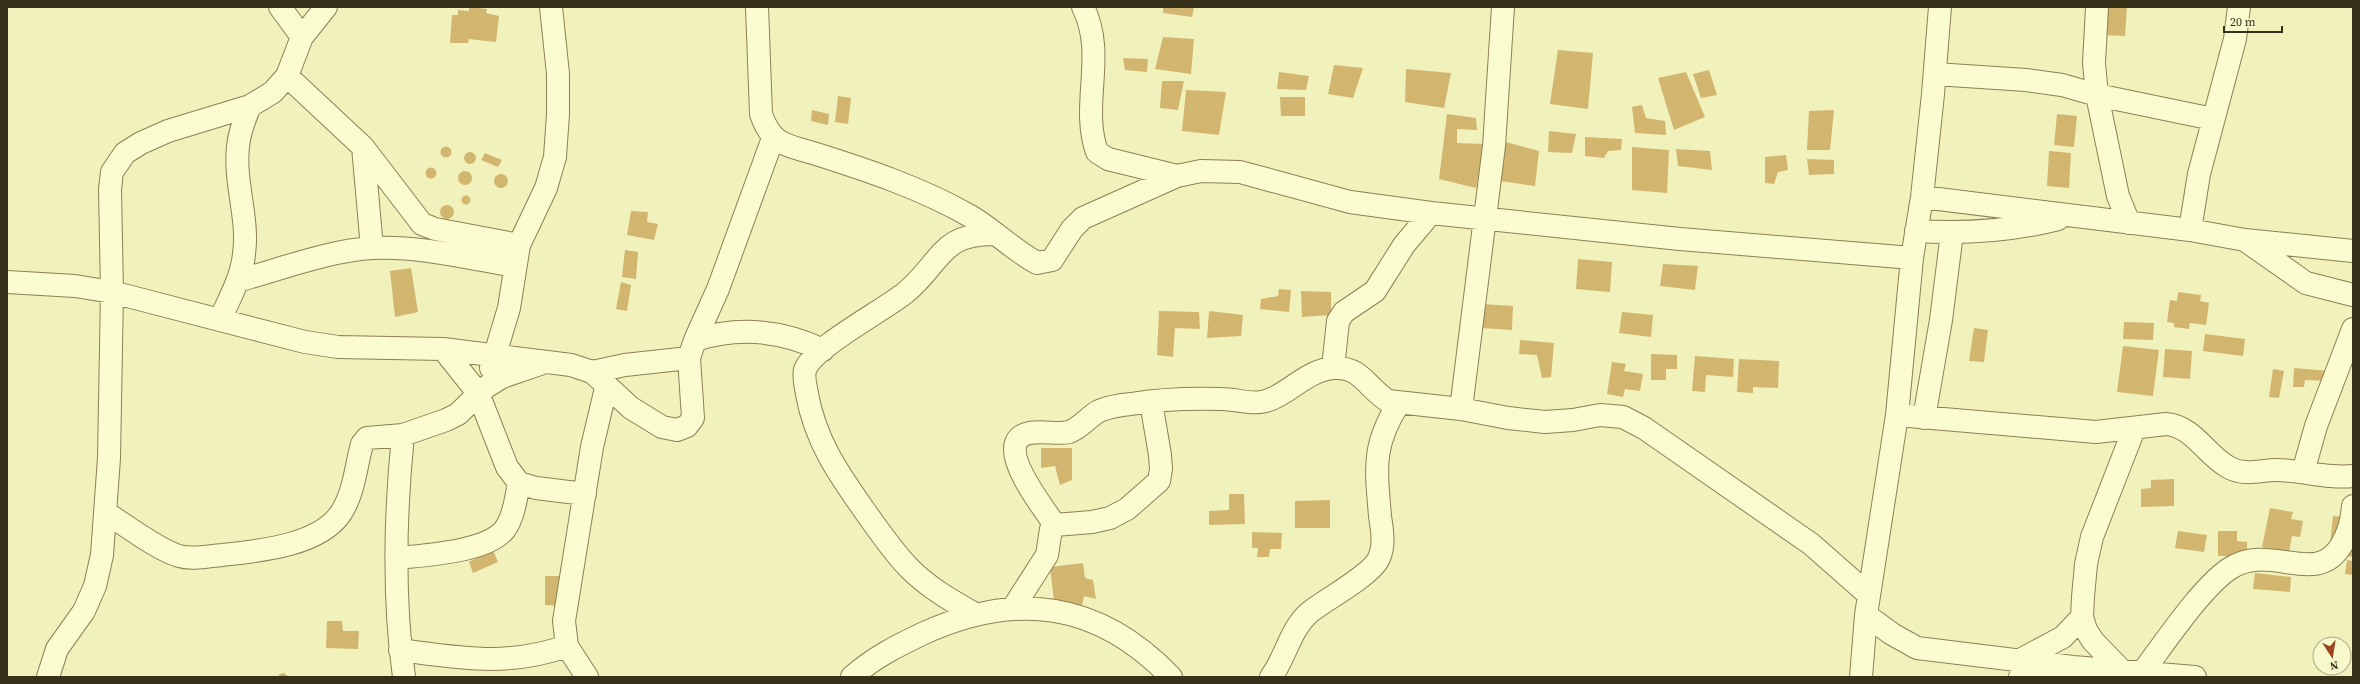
<svg xmlns="http://www.w3.org/2000/svg" width="2360" height="684" font-family="'Source Serif 4',serif">
<style>
.building{fill:#d2b66f}
.lines{fill:none;stroke-linecap:round;stroke-linejoin:round}
.minor-casing{stroke:#8a8154;stroke-width:24}
.minor{stroke:#fbfbd0;stroke-width:22}
</style>
<rect width="100%" height="100%" fill="#f1f1bc"/>
<path class="building" d="M469,7l18,2 -1,4 13,3 -3,26 -27,-3 -1,4h-18l2,-28h6v-5l11,1z
M1163,7h31l-2,10 -29,-4z
M2102,7h25l-2,29 -24,-1z
M1163,37l31,2 -3,35 -36,-5z
M1558,50l35,3 -5,56 -38,-5z
M1123,58l25,1 -1,13 -22,-2z
M1334,65l29,3 -10,30 -25,-4z
M1406,69l45,4 -7,35 -39,-6z
M1709,70l8,25 -16,3 -8,-24z
M1279,72l30,4 -3,14 -29,-1z
M1686,72l19,45 -31,13 -16,-52z
M1162,81h22l-6,29 -18,-2z
M1186,90l40,2 -7,43 -37,-4z
M838,96l13,2 -3,26 -13,-2z
M1280,97h25v19h-24z
M1642,105l4,13 19,3 1,14 -31,-2 -3,-26z
M812,110l17,4 -1,11 -17,-4z
M1834,110l-4,40h-23l2,-39z
M1447,114l29,4 1,12 -20,-1v14l27,1 -8,44 -37,-9z
M2057,114l20,2 -3,31 -20,-2z
M1549,131l27,3 -4,19 -24,-1z
M1585,137l37,2 -1,11 -13,1 -4,7 -19,-2z
M1502,141l37,10 -4,35 -35,-5z
M440.5 152a5.5 5.5 0 1 1 11 0a5.5 5.5 0 1 1-11 0Z
M1632,147l37,3 -2,43 -35,-3z
M1676,149l34,2 2,19 -34,-4z
M2049,151l22,2 -2,35 -22,-2z
M464 158a6 6 0 1 1 12 0a6 6 0 1 1-12 0Z
M485,153l17,7 -4,7 -17,-7z
M1786,155l2,15 -10,2 -4,12 -9,-1v-26z
M1807,159l27,1v14l-25,1z
M425.5 173a5.5 5.5 0 1 1 11 0a5.5 5.5 0 1 1-11 0Z
M458 178a7 7 0 1 1 14 0a7 7 0 1 1-14 0Z
M494 181a7 7 0 1 1 14 0a7 7 0 1 1-14 0Z
M461.5 200a4.5 4.5 0 1 1 9 0a4.5 4.5 0 1 1-9 0Z
M440 212a7 7 0 1 1 14 0a7 7 0 1 1-14 0Z
M631,211l17,1 -1,10 11,2 -4,16 -27,-5z
M625,250l13,2 -2,27 -14,-2z
M1578,259l34,3 -2,30 -34,-3z
M1663,264l35,2 -3,24 -35,-4z
M411,268l7,44 -23,5 -5,-46z
M621,282l10,3 -4,26 -11,-2z
M1279,289l12,1 -2,22 -29,-3 1,-10 17,-3z
M1301,291l30,1v23l-29,2z
M2178,292l23,3 -1,6 9,2 -3,22 -16,-2 -1,6 -15,-2v-4l-7,-1 3,-22 7,1z
M1483,304l30,2 -1,24 -30,-2z
M1159,311l40,1 1,17 -25,-1 -2,29 -16,-2z
M1209,311l34,4 -2,21 -34,2z
M1622,312l31,3 -2,22 -32,-4z
M2124,322l30,1 -1,17 -30,-1z
M1974,328l14,2 -4,32 -15,-1z
M2205,334l40,5 -2,17 -40,-5z
M1520,340l34,3 -3,34 -9,1 -5,-23 -18,-1z
M2123,346l36,4 -6,46 -36,-4z
M2165,349l27,2 -2,28 -27,-2z
M1651,354l26,1v14h-11v11h-15z
M1695,356l39,3 -1,18 -27,-2 -1,17 -13,-1z
M1739,359l40,2 -1,27 -25,-1v6l-16,-1z
M1612,362l14,2 -2,7 19,3 -3,17 -15,-2 -2,8 -16,-3z
M2294,368l35,3 -1,10 -23,-1 -1,7h-11z
M2273,369l11,2 -5,27 -10,-1z
M1041,448h31v32l-12,5 -5,-19 -14,2z
M2174,479v27l-33,1v-18l10,-1v-8z
M1229,494h15l1,30 -36,1v-14l20,-1z
M1330,500v28h-35v-27z
M2270,508l23,4 -2,7 12,2 -3,16 -8,-1 -3,16 -27,-5z
M2333,516l10,1 -13,27z
M2178,531l29,4 -3,17 -29,-4z
M2218,531h19v10l10,1v14h-29z
M1252,532l30,1 -1,16h-11l-1,8h-12l1,-9h-6z
M2348,547l5,1v9l-6,-1z
M493,550l5,12 -25,11 -4,-11z
M2347,560l6,1v14l-8,-1z
M1083,563l2,15 8,2 3,19 -12,-3 -2,10 -27,3 -5,-42z
M2255,573l36,4 -1,15 -37,-3z
M545,576h17l-1,30 -16,-1z
M327,621h15l1,10h16l-1,18 -32,-1z
M284,673l5,4h-12l3,-3z"/>
<g class="lines">
<g class="minor-casing">
<path id="minor" d="M280,7l22,30
M757,7l4,107c10,30 24,31 52,39 54,17 108,35 157,63 24,14 43,34 67,47l15,-3 20,-31 11,-11 94,-42 24,-5 39,1 110,30 81,11 249,26 232,19
M1083,7c24,48 -3,97 14,145l11,7 69,17
M2097,7l-3,56 3,32 21,101 11,27
M1935,74l91,6 36,5 35,10 116,24
M287,76l76,71 59,77 13,5 84,16
M363,147l9,101
M1922,197l268,33 55,10 108,11
M2190,230l9,-56 36,-135 4,-32
M1916,231c48,3 95,0 142,-12
M2246,241l60,42 47,12
M237,281c41,-11 93,-31 136,-33 47,-2 95,10 142,18
M7,282l68,4 37,6 193,50 33,5 105,2 128,16 21,7 39,36 31,19 15,3 10,-4 6,-8 -4,-60 6,-18 23,-51 55,-151
M220,320c9,-21 22,-43 24,-66 5,-36 -10,-71 -6,-107 1,-14 6,-27 12,-41
M695,340c44,-14 86,-10 128,10
M443,349l35,44 29,74 12,16 17,5 49,6
M491,368l18,-60 10,-63 27,-57 9,-31 3,-43v-40l-7,-67
M1333,368l5,-47 6,-9 31,-21 29,-46 27,-32
M592,372l33,-7 64,-7
M1461,409l33,-263 9,-139
M1897,415l199,17 70,-8c28,2 41,33 64,44 15,8 31,2 46,2 26,0 51,9 77,6
M1924,418l17,-98 11,-87
M403,435c-8,80 -10,163 1,242
M2303,472l13,-46 37,-97
M106,513c20,12 52,37 73,43 13,4 30,0 43,-1 36,-4 97,-9 119,-42 13,-20 15,-47 21,-69l5,-6 36,-3 43,-15 12,-6 28,-27 16,-10 38,-13
M1055,525c-11,-16 -47,-62 -39,-82 7,-18 38,-7 53,-11 12,-4 19,-15 30,-21 9,-4 22,-6 32,-7 30,-5 61,-6 91,-5 13,0 26,5 39,3 25,-4 44,-32 73,-34 27,-2 34,21 54,33l73,8 47,9 37,4 28,-2 27,-5 23,2 21,11 167,116 58,51
M398,558c27,-3 90,-6 107,-29 9,-13 11,-31 14,-46
M1013,608l34,-53 4,-26 4,-4 37,-3 18,-4 17,-9 32,-28 2,-12 -1,-14 -9,-53
M975,614c-23,-13 -46,-26 -65,-45 -15,-15 -28,-34 -41,-52 -28,-40 -53,-73 -62,-123 -1,-7 -4,-16 -2,-24 7,-22 79,-60 100,-77 37,-30 34,-60 91,-59
M1866,615l26,19 25,14 156,19 122,10
M400,650c61,8 107,17 167,-4
M2022,659l41,-22 19,-20
M2122,671l-29,-30 -7,-11 -4,-13 1,-20 3,-33 6,-27 42,-108
M2141,674c23,-30 59,-85 88,-105 41,-28 88,20 113,-25 7,-12 10,-25 11,-38
M48,677l9,-28 27,-38 11,-25 7,-31 7,-97 3,-166 -2,-103 2,-17 13,-19 16,-10 27,-12 82,-25 23,-14 14,-16 15,-39 24,-30
M587,677l-20,-31 -3,-25 28,-174 14,-59
M852,677c21,-19 45,-31 70,-43 94,-43 176,-33 249,43
M1271,677c15,-20 19,-48 39,-65 15,-12 63,-38 69,-54 6,-13 3,-28 1,-42 -4,-48 -8,-71 19,-113
M1861,677l5,-62 31,-200 15,-157 10,-61 11,-103 7,-87
M2020,677l36,-7"/>
</g>
<use href="#minor" class="minor"/>
</g>
<rect width="2360" height="684" fill="none" stroke="#38311a" stroke-width="16"/>
<g transform="translate(2332 656) rotate(168)"><circle r="19" fill="#f7f8cc" stroke="#aba885"/>
<path d="M0-3L7 15L0 10L-7 15Z" fill="#9d4520"/>
<text y="-6" font-size="11" font-weight="bold" text-anchor="middle" fill="#38311a">N</text>
</g>
<path d="M2224 26v6h58v-6" fill="none" stroke="#38311a" stroke-width="2"/>
<text x="2230" y="26" font-size="12" fill="#38311a" stroke="#f7f8cc" stroke-width="3" paint-order="stroke">20 m</text>
</svg>
